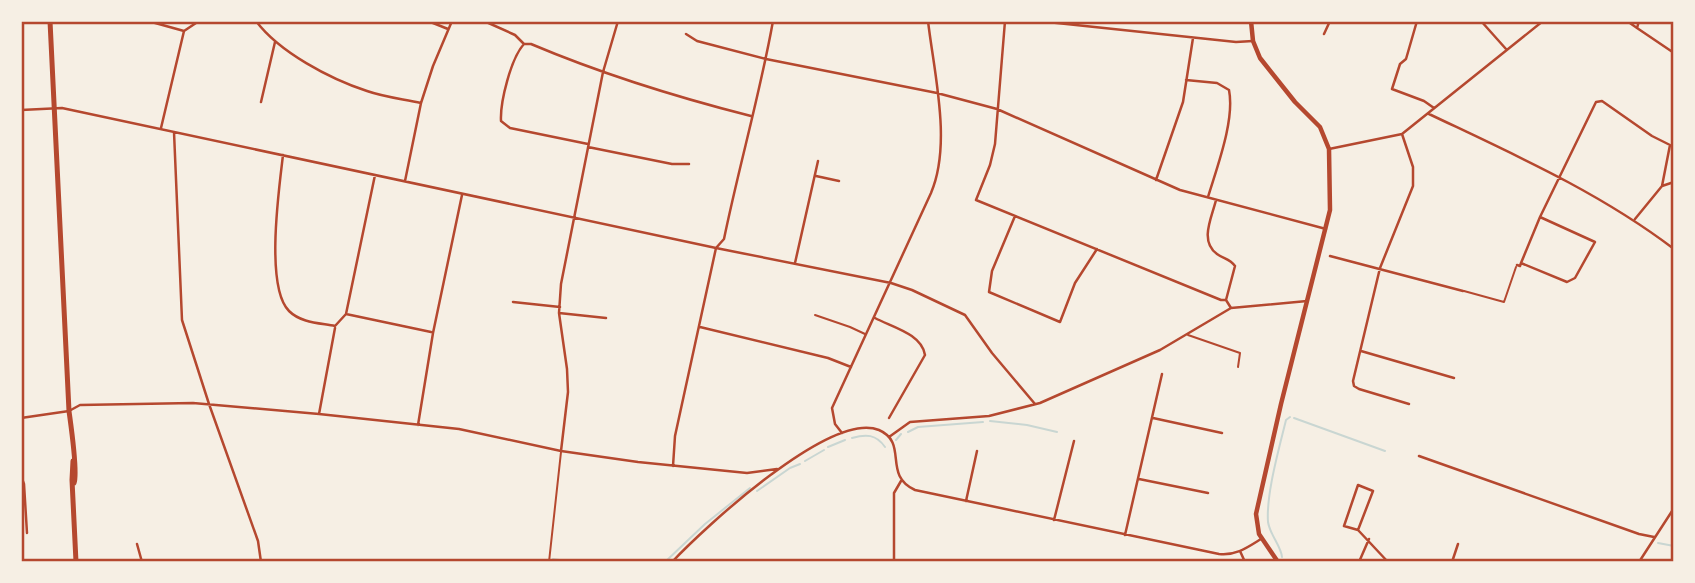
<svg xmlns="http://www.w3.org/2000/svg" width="1695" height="583" font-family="'Playfair Display',serif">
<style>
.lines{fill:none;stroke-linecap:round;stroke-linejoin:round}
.stream{stroke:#c9d6d2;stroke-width:2}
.service{stroke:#b5482f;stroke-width:2}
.minor{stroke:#b5482f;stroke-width:2.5}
.secondary{stroke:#b5482f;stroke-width:4.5}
.primary{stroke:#b5482f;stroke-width:5}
.neatline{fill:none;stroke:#b5482f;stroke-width:2.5}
</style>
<rect width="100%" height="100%" fill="#f6efe4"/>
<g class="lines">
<path class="stream" d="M1294,418l91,33
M990,421l37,4 30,7
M908,432l10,-5 65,-5
M852,438c14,-4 24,-4 33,9
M896,440l5,-6
M828,447l17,-7
M805,461l19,-11
M757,491l33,-23 10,-4
M1658,543l16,3
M1282,557c-1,-11 -12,-22 -14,-35 -2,-28 11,-73 18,-102l4,-3
M553,559l20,3
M665,562l40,-38 45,-36
M1252,562h11"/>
<path class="service" d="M1464,291l40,11 12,-35
M815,315l35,12 15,7
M1188,335l52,18 -2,14
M549,562l12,-110"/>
<path class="minor" d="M148,21l36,10
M256,21c23,31 74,58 111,70 17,6 36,8 54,12
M428,21l20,8
M484,21l31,14 9,9h7c71,30 145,53 220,72
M1005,21l-10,123 -5,21 -14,35 245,100h5l5,8
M1038,21l198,21 17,-1
M1417,21l-11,38 -6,5 -8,25 32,12 10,7
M1481,21l25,28
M1627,21l10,7
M1639,21l-2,7 37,25
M686,34l11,7 69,18 171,34 60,16 183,81 146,39
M1324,34l6,-13
M524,44c-13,14 -24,58 -23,77l9,7 78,16
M1186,80l31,3 12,7c6,30 -12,77 -21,107
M261,102l14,-60
M21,110l41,-2 654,140 175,35 21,7 53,25 27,38 43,51
M1429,114c84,40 170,78 245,135
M161,128l23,-97 15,-10
M174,132l8,188 27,84 49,137 3,21
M1402,134l11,33v19l-33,82 -27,113 1,5 5,3 50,15
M588,147l84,17h17
M1329,149l73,-15 141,-113
M283,155c-4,34 -18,132 6,156 12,12 31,12 46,15l11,-12 29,-139
M816,176l23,5
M1156,180l27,-78 10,-64
M405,181l16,-78 12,-37 19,-45
M1662,186l12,-4
M1216,200c-4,17 -17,41 1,54 7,5 13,5 18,12l-9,34
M1015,216l-23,55 -3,21 71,30 15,-39 22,-34
M1330,256l133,35
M795,263l23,-102
M1521,263l46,19 8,-4 20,-36 -55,-25
M1517,265l3,1 1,-3 19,-46 56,-115 6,-1 50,35 18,9 -8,41 -27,33
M513,302l47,5
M559,313l47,5
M346,314l85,18
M875,318c17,9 47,16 50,37l-36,63
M700,327l128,31 23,9
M1361,351l93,27
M319,414l16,-86
M21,418l48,-7 11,-6 113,-2 126,11 140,15 102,22 77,11 109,11 30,-4
M1153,418l69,15
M418,425l15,-92 29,-138
M842,433l-7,-9 -3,-16 99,-215c21,-49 3,-120 -3,-172
M889,437l21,-15 79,-6 51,-13 120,-53 71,-42 76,-7
M561,451l7,-59 -1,-23 -8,-56 2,-29 42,-212 15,-51
M1419,456l220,78 15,3
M673,466l2,-30 41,-188 8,-9c15,-73 36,-145 49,-218
M21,476l3,8 3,49
M1139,479l69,14
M966,501l11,-50
M1054,520l20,-79
M1358,530l15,-39 -15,-6 -14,41 14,4 30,32
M1125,535l37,-161
M137,544l5,18
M1240,551l5,11
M672,562c32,-34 159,-152 207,-132 30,13 3,45 36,60l304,64c17,2 29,-7 42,-15
M894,562v-69l7,-12
M1359,562l10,-23
M1452,562l6,-18
M1639,562l35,-54"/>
<path class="secondary" d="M1251,21l2,20 7,17 35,44 25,25 9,22 1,61 -49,194 -25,110 3,20 19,28"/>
<path class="primary" d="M50,21l19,390c2,15 9,62 5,72
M73,461l-1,19 4,82"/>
</g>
<rect width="1695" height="583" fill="none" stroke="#f6efe4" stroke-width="46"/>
<rect x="23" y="23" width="1649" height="537" class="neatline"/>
</svg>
